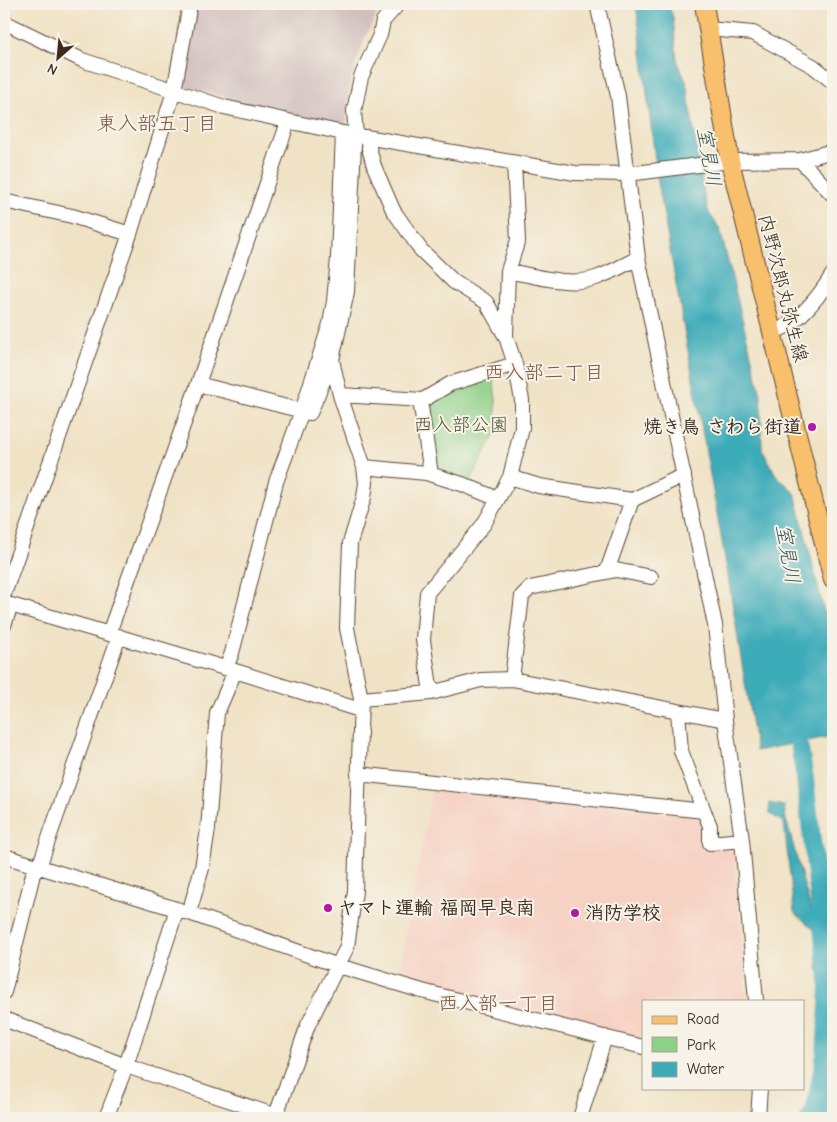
<svg xmlns="http://www.w3.org/2000/svg" width="837" height="1122" font-family="'Comic Neue','Klee One',sans-serif">
<style>
.built{fill:#f6d2c4}
.industrial{fill:#d1bfbe}
.green{fill:#8ed088;stroke:#647d53}
.water{fill:#3cacb9;stroke:#3c6b6c}
.lines{fill:none;stroke-linecap:round;stroke-linejoin:round}
.river{stroke:#3cacb9;stroke-width:18}
.minor-casing{stroke:#564637;stroke-width:16}
.major-casing{stroke:#564637;stroke-width:20}
.minor{stroke:#fff;stroke-width:14}
.major{stroke:#f8bf6c;stroke-width:18}
.poi-dot{fill:#b5179e;stroke:#f7f3e8;stroke-width:2}
.labels{text-anchor:middle;dominant-baseline:central;stroke-width:4;stroke-linejoin:round;paint-order:stroke}
.street-label{font-size:19px;fill:#3b2a1e;stroke:#f7f3e8}
.park-label{font-size:19px;fill:#505438;stroke:#f7f3e8}
.poi-label{font-size:19px;font-weight:bold;fill:#3b2a1e;stroke:#f7f3e8;text-anchor:start}
.neighbourhood-label{font-size:20px;fill:#7b5742;stroke:#f7f3e8}
.water-label{font-size:20px;font-style:italic;fill:#3b5854;stroke:#f7f3e8}
</style>
<rect width="100%" height="100%" fill="#f7f3e8"/>
<filter id="ink" filterUnits="userSpaceOnUse"><feTurbulence type="fractalNoise" baseFrequency=".02" numOctaves="2"/><feDisplacementMap in="SourceGraphic" scale="10" xChannelSelector="R" yChannelSelector="G"/><feConvolveMatrix kernelMatrix="1 2 1 2 8 2 1 2 1" color-interpolation-filters="sRGB"/></filter>
<filter id="wash" filterUnits="userSpaceOnUse"><feTurbulence type="fractalNoise" baseFrequency=".0096" numOctaves="4" result="noise"/><feDisplacementMap in="SourceGraphic" scale="20" xChannelSelector="R" yChannelSelector="G"/><feGaussianBlur stdDeviation="1.12" result="paint"/><feColorMatrix in="noise" values="0 0 0 0 0 0 0 0 0 0 0 0 0 0 0 0 0 1.4 0 .05"/><feComposite in="paint" operator="in"/></filter>
<g filter="url(#wash)">
<rect width="100%" height="100%" fill="#f0e2c5"/>
<path class="built" d="M432,790l267,26 5,11 -1,20h30l14,154h-104v41l-245,-64z"/>
<path class="industrial" d="M195,4h183l-3,15 -10,18 -15,45 -4,47 -168,-44z"/>
<path class="green" d="M493,377l3,22v33l-27,52 -35,-13 -11,-63 29,-19z"/>
<path class="water" d="M636,4h32l5,13 4,43 9,21 18,114 5,18 11,16 41,166 1,54 14,26 19,18 38,154v89l-77,15 -30,-187 -68,-381z
M769,803l15,3 2,13 25,91 22,17v9l-21,-8 -18,-16 -10,-89 -14,-9z
M833,1064v30l-6,24h-27z"/>
<g class="lines">
<path class="river" d="M795,720l10,59 24,209 -4,67 -12,63"/>
</g>
</g>
<g filter="url(#ink)">
<g class="lines">
<g class="minor-casing">
<path id="minor" d="M597,4l21,92 20,162 77,367 10,95 17,120 14,161
M4,22l78,38 142,47 119,26 232,40 53,1 102,-13 70,-1 33,-9
M708,29l45,4 60,33 20,16
M370,138l-1,10 5,18 19,44 28,40 33,32 32,20 20,35 9,27 7,36v28l-12,49 -26,47 -57,69 -4,47 8,53
M800,160l33,35
M514,163l4,77 -10,31c28,5 61,16 88,7 14,-5 28,-13 42,-20
M4,201l68,15 58,18
M772,332c25,-6 48,-37 61,-58
M506,335l2,-64
M198,384l112,29 22,-53
M340,395l83,5 27,-16 65,-20
M420,400l11,74
M364,467l62,6 36,11 36,15
M510,477l29,9 93,14 52,-25
M607,571l25,-71
M4,594l126,-360 44,-143 16,-87
M4,603l231,68 125,39
M4,625l7,-20
M109,633l89,-249 90,-262
M226,668l6,-15 44,-171 26,-71 28,-87 4,-23 4,-43 5,-125
M512,679l10,-83 8,-8 86,-18 35,7
M361,699l70,-6 50,-13 31,-1 213,41
M678,711l3,40 23,60
M358,774l346,37 6,15v17l32,-3
M4,856l185,57 150,53 83,25 221,56
M189,913l13,-45 6,-39 9,-116 18,-42
M4,992l29,-118 6,-7 80,-231
M4,1019l122,47 157,52
M106,1118l20,-52 51,-157
M275,1118l33,-93 39,-78 8,-56 6,-192 -14,-71 3,-85 14,-46 2,-14 -2,-16 -24,-72 -8,-35 15,-68 7,-148 2,-9 -2,-24 7,-34 19,-42 3,-14 15,-17
M580,1118l25,-81
M758,1118l2,-30"/>
</g>
<g class="major-casing">
<path id="major" d="M704,4l26,157 103,419"/>
</g>
<use href="#minor" class="minor"/>
<use href="#major" class="major"/>
</g>
</g>
<g class="poi-dot">
<circle cx="812" cy="427" r="5"/>
<circle cx="328" cy="908" r="5"/>
<circle cx="575" cy="913" r="5"/>
</g>
<g class="labels">
<g class="street-label">
<text transform="translate(783 288) rotate(76)">内野次郎丸弥生線</text>
</g>
<g class="park-label">
<text x="461" y="425">西入部公園</text>
</g>
<g class="poi-label">
<text x="802" y="427" text-anchor="end">焼き鳥 さわら街道</text>
<text x="338" y="908">ヤマト運輸 福岡早良南</text>
<text x="585" y="913">消防学校</text>
</g>
<g class="neighbourhood-label">
<text x="157" y="123">東入部五丁目</text>
<text x="544" y="372">西入部二丁目</text>
<text x="498" y="1003">西入部一丁目</text>
</g>
<g class="water-label">
<text transform="translate(709 157) rotate(80)">室見川</text>
<text transform="translate(788 554) rotate(80)">室見川</text>
</g>
</g>
<rect width="837" height="1122" fill="none" stroke="#f7f3e8" stroke-width="20"/>
<rect x="642" y="1000" width="162" height="90" fill="#f7f3e8" stroke="#aca397"/>
<rect x="652" y="1016" width="25" height="8" fill="#f8bf6c" stroke="#aca397"/>
<text x="687" y="1024" font-size="15" fill="#3b2a1e">Road</text>
<rect x="652" y="1037" width="25" height="15" fill="#8ed088" stroke="#aca397"/>
<text x="687" y="1050" font-size="15" fill="#3b2a1e">Park</text>
<rect x="652" y="1062" width="25" height="15" fill="#3cacb9" stroke="#aca397"/>
<text x="687" y="1074" font-size="15" fill="#3b2a1e">Water</text>
<g transform="translate(58 58) rotate(207)" stroke="#f7f3e8" stroke-width="4" paint-order="stroke">
<path d="M0-4L9 19L0 12L-9 19Z" fill="#3b2a1e"/>
<text y="-8" font-size="14" font-weight="bold" text-anchor="middle" fill="#3b2a1e">N</text>
</g>
</svg>
